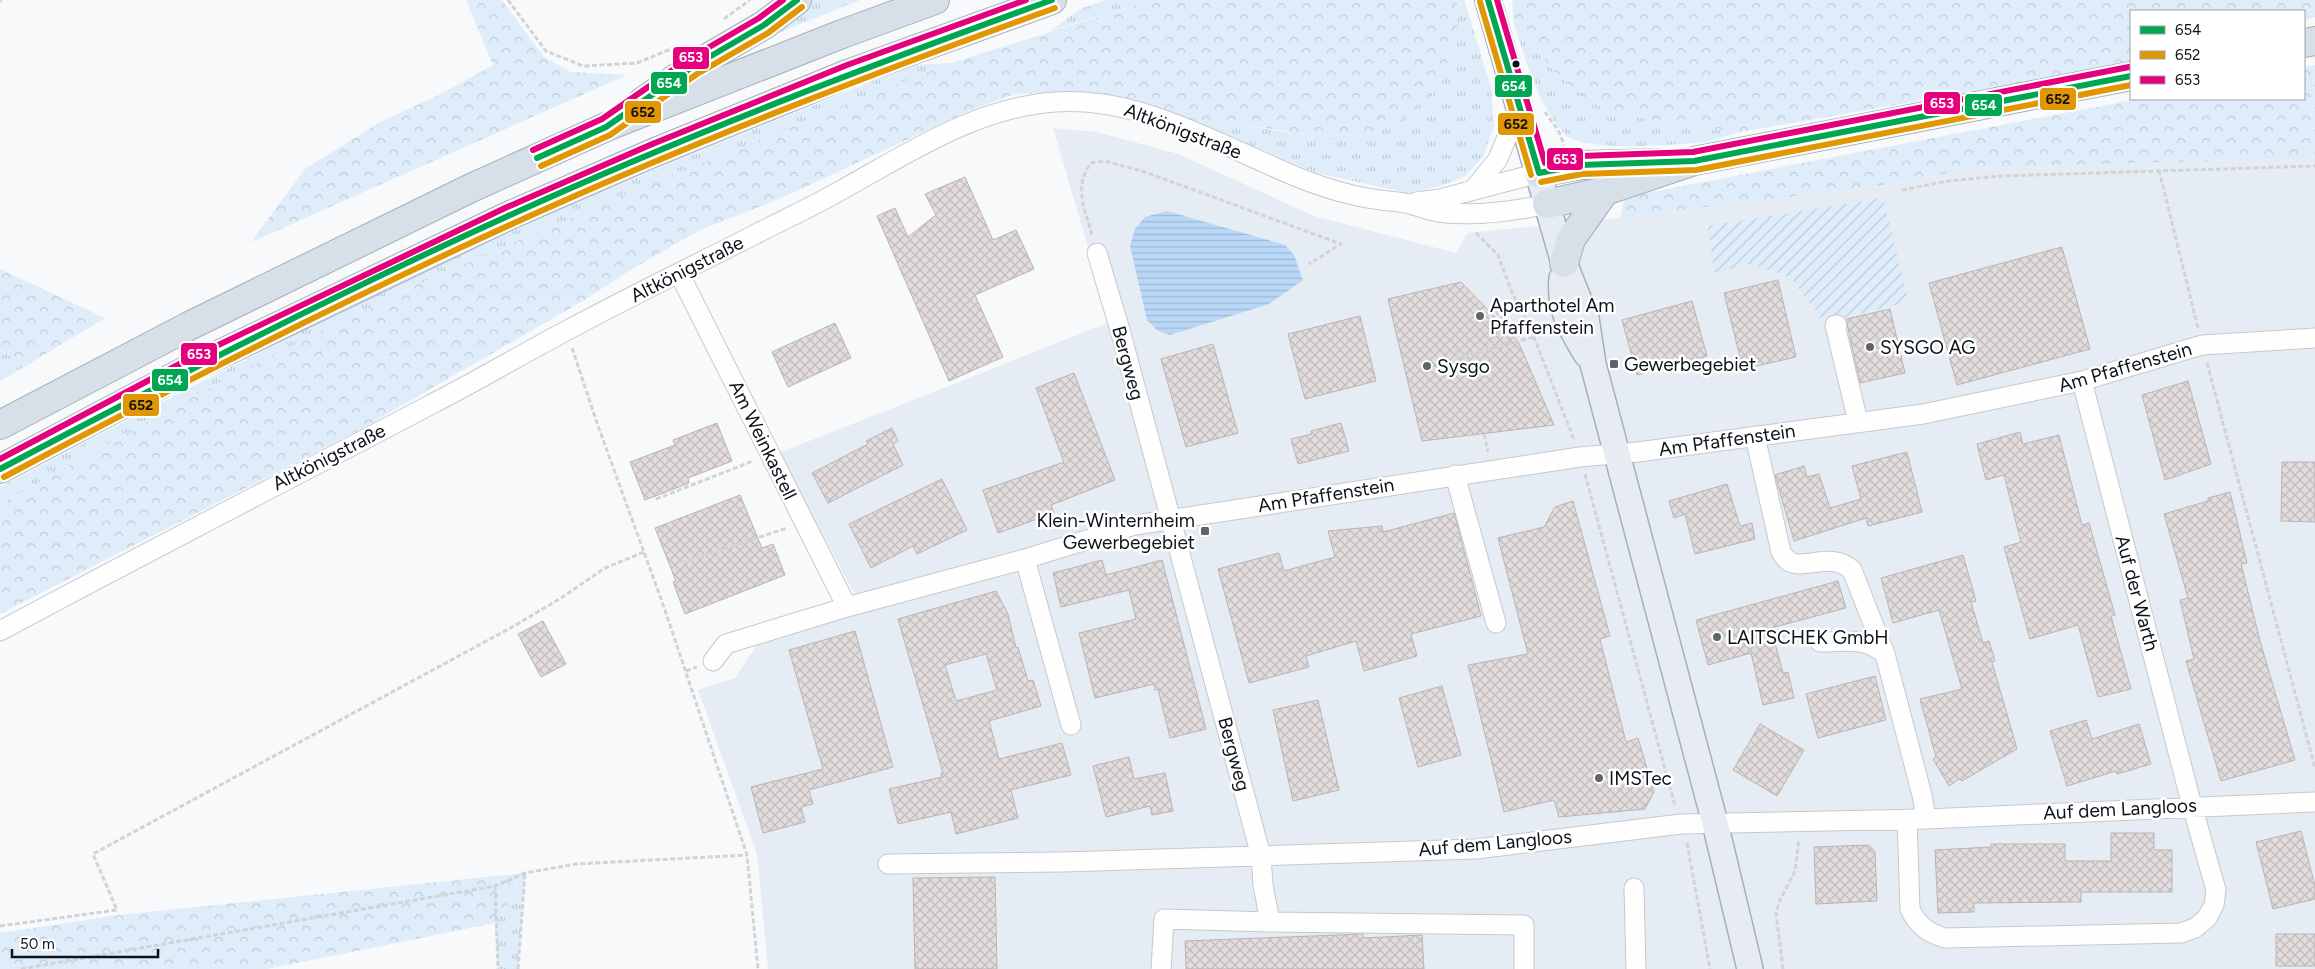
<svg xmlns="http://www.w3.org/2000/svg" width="2315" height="969" font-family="Figtree,sans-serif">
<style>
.built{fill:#e6ecf3}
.grass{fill:url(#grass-tufts)}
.forest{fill:url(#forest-crowns)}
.garden{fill:url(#garden-furrows)}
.water{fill:url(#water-rules)}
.building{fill:url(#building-cross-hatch);stroke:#b9b4b5;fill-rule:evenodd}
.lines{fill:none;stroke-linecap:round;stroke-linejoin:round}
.minor-casing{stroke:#c5c9cd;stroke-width:21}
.major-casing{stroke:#a4b0ba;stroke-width:28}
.highway-casing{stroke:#a4b0ba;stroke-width:30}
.path{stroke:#d2d3d4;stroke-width:3;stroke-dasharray:5 2.5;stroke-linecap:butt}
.minor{stroke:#fefefe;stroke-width:19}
.major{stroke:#e6ecf2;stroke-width:25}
.highway{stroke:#d7e0e9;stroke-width:28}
.bus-1-casing{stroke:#fff;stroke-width:10}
.bus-2-casing{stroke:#fff;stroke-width:10}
.bus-3-casing{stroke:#fff;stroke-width:10}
.bus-1{stroke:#00a651;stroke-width:6}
.bus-2{stroke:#e09703;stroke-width:6}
.bus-3{stroke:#e5007d;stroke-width:6}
.bus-dot{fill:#0d131a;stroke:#fff;stroke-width:2}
.poi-dot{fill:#5f6469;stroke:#fff;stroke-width:2}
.labels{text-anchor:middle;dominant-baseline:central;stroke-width:5;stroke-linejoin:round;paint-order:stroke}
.street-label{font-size:19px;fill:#0d131a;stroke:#fff}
.poi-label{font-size:19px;fill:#0d131a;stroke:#fff;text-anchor:start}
.line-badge{stroke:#fff;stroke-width:2}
.badge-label{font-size:14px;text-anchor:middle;font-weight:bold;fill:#fff}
.pale-badge-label{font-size:14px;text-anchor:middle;font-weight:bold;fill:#111}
</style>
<defs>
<pattern id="grass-tufts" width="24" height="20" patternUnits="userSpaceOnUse" patternTransform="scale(1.25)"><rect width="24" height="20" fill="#dfedfb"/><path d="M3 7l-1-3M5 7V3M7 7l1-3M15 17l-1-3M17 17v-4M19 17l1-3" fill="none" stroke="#becad7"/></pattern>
<pattern id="forest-crowns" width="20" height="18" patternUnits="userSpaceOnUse" patternTransform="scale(1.25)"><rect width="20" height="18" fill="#dfedfb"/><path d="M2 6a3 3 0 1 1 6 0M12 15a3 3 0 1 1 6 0" fill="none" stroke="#becad7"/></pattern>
<pattern id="garden-furrows" width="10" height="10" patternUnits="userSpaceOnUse" patternTransform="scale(1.25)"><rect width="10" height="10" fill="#dfedfb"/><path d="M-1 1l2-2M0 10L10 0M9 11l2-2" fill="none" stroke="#becad7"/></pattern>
<pattern id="water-rules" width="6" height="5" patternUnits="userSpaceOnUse" patternTransform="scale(1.25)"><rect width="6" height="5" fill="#b9d8f7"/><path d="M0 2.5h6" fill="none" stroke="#9eb8d3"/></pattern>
<pattern id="building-cross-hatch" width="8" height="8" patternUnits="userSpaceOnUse" patternTransform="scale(1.25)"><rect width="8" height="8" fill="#e2dcdd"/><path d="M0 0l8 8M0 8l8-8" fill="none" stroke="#c1bcbd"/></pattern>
</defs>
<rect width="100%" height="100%" fill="#f7f9fb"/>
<path class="built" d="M1053,128l44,4 81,22 136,62 142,37 11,-20 153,-15 259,-32 96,-18 340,-10v811h-1547l-11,-115 -59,-164 37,-12 25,-38 103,-30 -84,-157 331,-131z"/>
<path class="grass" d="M807,0h53l-89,36z
M1107,0h45l-102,31 32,-23z
M1457,0h7l27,87 3,40 -11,30 -18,19 -24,10 -34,7 -90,-20 -152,-61c53,12 107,16 160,27l133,-115z
M1514,25l39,45 107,53 80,9c-12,3 -25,9 -37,10 -25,3 -120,10 -137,-7 -28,-29 -39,-73 -52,-110z
M951,63l-541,225 -203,101 -207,115v-17c159,-84 319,-167 483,-243 141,-64 286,-120 429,-179z
M0,351l29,13 -29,17z
M525,873l-7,96h-20l-3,-46z"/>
<path class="forest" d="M466,0h36l42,57 27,15 56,3 -376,167 54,-73 75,-47 63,-29 50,-28z
M1152,0h305l1,24 -7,31 -20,40 -32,26 -39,16 -35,2 -44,-9 -80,-10 -36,-8 -47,-16 -54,-4 -49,2 -46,17 -192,89 -77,30 -63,36 -56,36 -218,126 -363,186v-110l207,-115 109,-55 94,-46 201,-88 340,-137z
M1512,0h803v17l-11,4v-10h-173v53l-391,68 -80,-9 -67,-19 -40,-34 -39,-45z
M2315,65v93l-340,10 -96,18 -259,32 5,-21 513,-98h166v-32z
M0,269l105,49 -76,46 -29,-13z
M525,873l-30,50 -228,46h-267v-36l119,-18z"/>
<path class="garden" d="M1883,198l26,104 -85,20 -34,-45 -40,-13 -36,9 -6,-47z"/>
<path class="water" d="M1167,211l118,34 9,10 9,25 -34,24 -99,31 -12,-4 -11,-11 -17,-74 5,-17 10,-12z"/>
<path class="building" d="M965,177l28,63 23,-10 18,39 -59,26 28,62 -54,24 -72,-165 18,-8 13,29 28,-22 -11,-21z
M2062,247l28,102 -133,36 -28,-102z
M1778,280l18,77 -53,12 -19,-76z
M1461,282l57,59 36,84 -132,16 -34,-142z
M1692,301l15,55 -70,19 -15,-55z
M1890,309l15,64 -45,10 -14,-64z
M1360,316l16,65 -71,18 -17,-65z
M835,323l16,35 -63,29 -16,-35z
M1213,344l25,89 -52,14 -25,-88z
M1074,373l41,107 -64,25 3,8 -56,20 -15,-43 81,-28 -28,-74z
M2188,381l23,83 -46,16 -23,-85z
M717,423l15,38 -44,17 1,5 -44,17 -15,-38 45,-17 -2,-5z
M1341,423l8,28 -51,13 -7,-25 21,-5 -1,-3z
M892,428l6,13 -5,3 10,21 -75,38 -16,-30 56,-29 -2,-3z
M2020,432l3,12 36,-9 23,90 7,-2 26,92 -4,1 20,73 -33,8 -20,-72 -48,14 -26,-92 17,-5 -17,-67 -18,5 -9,-36z
M1907,452l15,60 -54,14 -2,-8 -72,23 -19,-66 29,-9 3,11 12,-3 11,34 31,-9 -9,-33z
M2282,462h33v60l-34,-1z
M942,479l25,51 -50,24 -4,-8 -42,22 -22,-44z
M1727,484l13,42 12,-3 3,16 -60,15 -10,-40 -11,4 -5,-17z
M2230,492l17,71 -6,1 19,77 35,119 -74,21 -35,-120 8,-2 -14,-59 8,-2 -24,-84 44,-13v-3z
M740,495l22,53 11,-4 12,31 -100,39 -12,-32 3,-1 -21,-53z
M1573,501l37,135 -10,3 26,103 12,-4 16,54 -9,17 -86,8 -5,-17 -50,12 -36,-147 60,-11 -30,-116 46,-11 11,-20z
M1454,513l27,103 -70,18 6,22 -53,15 -8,-30 -50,15 3,11 -60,16 -31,-114 61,-16 5,18 51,-14 -7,-26 54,-5 1,6z
M1963,555l13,46 -5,1 12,41 6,-2 6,20 -3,1 25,87 -55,32 -3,-2 -10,7 -16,-27 3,-2 -16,-58 42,-10 -23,-79 -46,13 -12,-45z
M1102,560l4,15 56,-15 44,169 -36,9 -12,-49 -3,1 -1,-6 -59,14 -16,-65 57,-14 -7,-29 -68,17 -8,-34z
M1838,581l8,27 -75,20 12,45 5,-1 6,26 -31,7 -12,-52 -43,12 -12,-45z
M996,591l12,23 8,34 2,-1 10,34 5,-1 8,26 -52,15 10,38 63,-16 9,32 -60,15 7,28 -62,16 -5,-22 -53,12 -9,-35 53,-12 -1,-4h2l-45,-154zM986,654l11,36 -41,11 -11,-36z
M543,621l23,43 -25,13 -23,-43z
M855,631l38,136 -84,23 4,14 -12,3 4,15 -42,11 -12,-46 72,-18 -34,-119z
M1875,676l11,44 -68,18 -12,-44z
M1442,686l19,69 -43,12 -19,-69z
M1318,700l21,90 -46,11 -20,-91z
M2086,720l6,19 47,-15 12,40 -34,10 -1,-3 -49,15 -17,-55z
M1760,724l44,26 -27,46 -44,-26z
M1129,757l5,22 31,-6 8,38 -21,4 -2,-9 -44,11 -13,-51z
M2301,831l14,55v13l-42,10 -17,-67z
M2111,833h43v17h18v42h-91v10l-107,1v9l-36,1 -3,-63 56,-3v-3h74v17h46z
M1869,845l6,7 2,49 -61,3 -2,-57z
M995,877l2,92h-82l-2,-91z
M1363,934v4l59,-3 2,34h-238l-1,-28z
M2276,934h39v32h-39z"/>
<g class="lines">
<g class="minor-casing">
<path id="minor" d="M1473,190l25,-31 21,-51
M1416,202l24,-3 99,-26
M1097,253l23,77 141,526 2,29 7,37 254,3v44
M679,273l168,334
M1837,325h-2l23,97
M1755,436l26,116c14,28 46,-5 71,18l33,84
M1455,475l41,148
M1025,559l46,166
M0,631c143,-77 286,-150 430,-226 45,-23 89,-49 134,-73 63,-34 127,-65 190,-97 31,-16 62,-30 91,-47 67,-37 133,-81 211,-86 78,-5 149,35 218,65 28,13 58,24 88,30 14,3 29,4 43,6 11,2 21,7 33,9 37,5 73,0 109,-8
M1820,642c28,0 42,-6 65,12l37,141 4,24
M713,661l13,-17 121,-37 178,-48 110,-34 445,-68 58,-5 285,-38 159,-33 120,-36 113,-7
M1907,819l3,90c7,16 18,24 35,29l236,-5 14,-5 12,-10 7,-13 2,-15 -24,-84 -110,-425
M888,864l176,-2 412,-13 205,-25 245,-5 389,-17
M1634,888l2,81
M1161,969l3,-50 106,3"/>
</g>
<g class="major-casing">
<path id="major" d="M1488,0l76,263 22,55 7,46 122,459 35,146
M1562,278c-3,32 9,51 25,77"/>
</g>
<g class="highway-casing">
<path id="highway" d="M2304,43l11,-2
M642,102l50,-35 72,-42 33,-25
M1539,173l42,-8 81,-2
M1547,204l58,-13 89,-30 437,-85
M1564,263l7,-24 34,-48
M0,425l189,-99 282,-138 135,-61 236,-93 93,-34
M0,469l191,-101 317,-152 145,-63 197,-80 202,-73"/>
</g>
<path class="path" d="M508,0l38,51 37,15 54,-3 41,-17
M0,2l1,-2
M724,19l26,-19
M1545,112c6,9 18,22 18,33
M2159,170l39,158
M1902,190l46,-9 52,-5 315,-10
M1476,233l22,22 13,35 23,47 40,103
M1092,235c-7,-26 -19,-49 -1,-72l14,-2 40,11 196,72 -32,20
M1496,303l1,10 26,27
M1532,332l15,-4
M572,348l25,75 68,187 82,245 11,114
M1456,349l2,9 76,-21
M2207,363l108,405
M1484,434l4,18
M1585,474l90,332
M656,499l97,-38
M681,563l106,-35
M686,671l11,-4
M1687,843l23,126
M495,886l3,83
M0,926l117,-16 -24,-56 421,-228 47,-28 44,-30 39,-16
M21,969l474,-83 30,-13 51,-9 171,-9
M518,969l7,-96
M1783,969l-7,-56 4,-13 15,-29 4,-32"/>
<use href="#minor" class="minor"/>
<use href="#major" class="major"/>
<use href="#highway" class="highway"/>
<g class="bus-1-casing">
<path id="bus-1" d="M1488,0l51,173
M537,158l69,-31 86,-60 72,-42 33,-25
M1539,173l42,-8 113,-4 437,-85
M0,469c167,-88 336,-175 508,-253 178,-81 361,-150 544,-216"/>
</g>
<g class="bus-2-casing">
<path id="bus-2" d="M1480,2l51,173
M541,166l69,-31 87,-61 71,-41 34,-26
M1541,182l41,-8 114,-4 435,-85
M4,477c167,-89 336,-175 508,-253 177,-81 360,-150 543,-216"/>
</g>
<g class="bus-3-casing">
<path id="bus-3" d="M1497,0l48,163 36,-7 112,-4 436,-85
M533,150l69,-31 85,-59 72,-42 24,-18
M0,459l187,-99 318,-152 145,-63 197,-80 179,-65"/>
</g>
<use href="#bus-1" class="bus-1"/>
<use href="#bus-2" class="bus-2"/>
<use href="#bus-3" class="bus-3"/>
</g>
<circle class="bus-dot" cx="1516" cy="64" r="4.5"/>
<g class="poi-dot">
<circle cx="1480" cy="316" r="5"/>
<circle cx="1870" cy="347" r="5"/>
<rect x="1609" y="359" width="10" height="10" rx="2.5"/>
<circle cx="1427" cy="366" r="5"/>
<rect x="1200" y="526" width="10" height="10" rx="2.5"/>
<circle cx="1717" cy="637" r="5"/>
<circle cx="1599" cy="778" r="5"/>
</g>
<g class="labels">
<g class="street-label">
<text transform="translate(1183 131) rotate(21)">Altkönigstraße</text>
<text transform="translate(687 269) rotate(-27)">Altkönigstraße</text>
<text transform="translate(1128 363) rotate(75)">Bergweg</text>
<text transform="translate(2125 367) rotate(-16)">Am Pfaffenstein</text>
<text transform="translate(763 440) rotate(64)">Am Weinkastell</text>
<text transform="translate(1727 440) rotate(-8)">Am Pfaffenstein</text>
<text transform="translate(329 457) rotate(-27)">Altkönigstraße</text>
<text transform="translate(1326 495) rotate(-9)">Am Pfaffenstein</text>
<text transform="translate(2137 593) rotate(75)">Auf der Warth</text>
<text transform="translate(1234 754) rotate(75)">Bergweg</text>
<text transform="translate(2120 809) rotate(-3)">Auf dem Langloos</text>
<text transform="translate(1495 843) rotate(-5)">Auf dem Langloos</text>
</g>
<g class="poi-label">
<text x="1490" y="305">Aparthotel Am<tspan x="1490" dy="22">Pfaffenstein</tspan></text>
<text x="1880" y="347">SYSGO AG</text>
<text x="1624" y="364">Gewerbegebiet</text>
<text x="1437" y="366">Sysgo</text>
<text x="1195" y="520" text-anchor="end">Klein-Winternheim<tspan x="1195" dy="22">Gewerbegebiet</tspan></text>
<text x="1727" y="637">LAITSCHEK GmbH</text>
<text x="1609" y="778">IMSTec</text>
</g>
</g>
<g class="line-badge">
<rect x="672" y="46" width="38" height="24" rx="5" fill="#e5007d"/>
<rect x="650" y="71" width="38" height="24" rx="5" fill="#00a651"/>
<rect x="1494" y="74" width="39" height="24" rx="5" fill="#00a651"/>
<rect x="2039" y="87" width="38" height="24" rx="5" fill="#e09703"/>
<rect x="1923" y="91" width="38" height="24" rx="5" fill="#e5007d"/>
<rect x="1964" y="93" width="39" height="24" rx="5" fill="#00a651"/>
<rect x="624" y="100" width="38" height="24" rx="5" fill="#e09703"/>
<rect x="1497" y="112" width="38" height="24" rx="5" fill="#e09703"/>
<rect x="1546" y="147" width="38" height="24" rx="5" fill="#e5007d"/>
<rect x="180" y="342" width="38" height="24" rx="5" fill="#e5007d"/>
<rect x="151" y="368" width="38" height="24" rx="5" fill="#00a651"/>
<rect x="122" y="393" width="38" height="24" rx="5" fill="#e09703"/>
</g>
<g class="badge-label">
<text x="691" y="62">653</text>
<text x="669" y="88">654</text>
<text x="1514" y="91">654</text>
<text x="1942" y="108">653</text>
<text x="1984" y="110">654</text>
<text x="1565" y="164">653</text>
<text x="199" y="359">653</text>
<text x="170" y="385">654</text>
</g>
<g class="pale-badge-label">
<text x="2058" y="104">652</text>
<text x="643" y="117">652</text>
<text x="1516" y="129">652</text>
<text x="141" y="410">652</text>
</g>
<rect x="2130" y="10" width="175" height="90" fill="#ffffff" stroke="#9ea1a3"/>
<rect x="2140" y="26" width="25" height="8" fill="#00a651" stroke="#9ea1a3"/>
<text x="2175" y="35" font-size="15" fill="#0d131a">654</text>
<rect x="2140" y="51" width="25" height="8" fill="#e09703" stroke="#9ea1a3"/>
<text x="2175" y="60" font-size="15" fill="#0d131a">652</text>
<rect x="2140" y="76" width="25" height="8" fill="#e5007d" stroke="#9ea1a3"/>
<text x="2175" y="85" font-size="15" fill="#0d131a">653</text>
<path d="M12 949v8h146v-8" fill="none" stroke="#0d131a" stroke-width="2.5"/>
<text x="20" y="949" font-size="15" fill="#0d131a" stroke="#ffffff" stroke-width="4" paint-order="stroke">50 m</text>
</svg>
